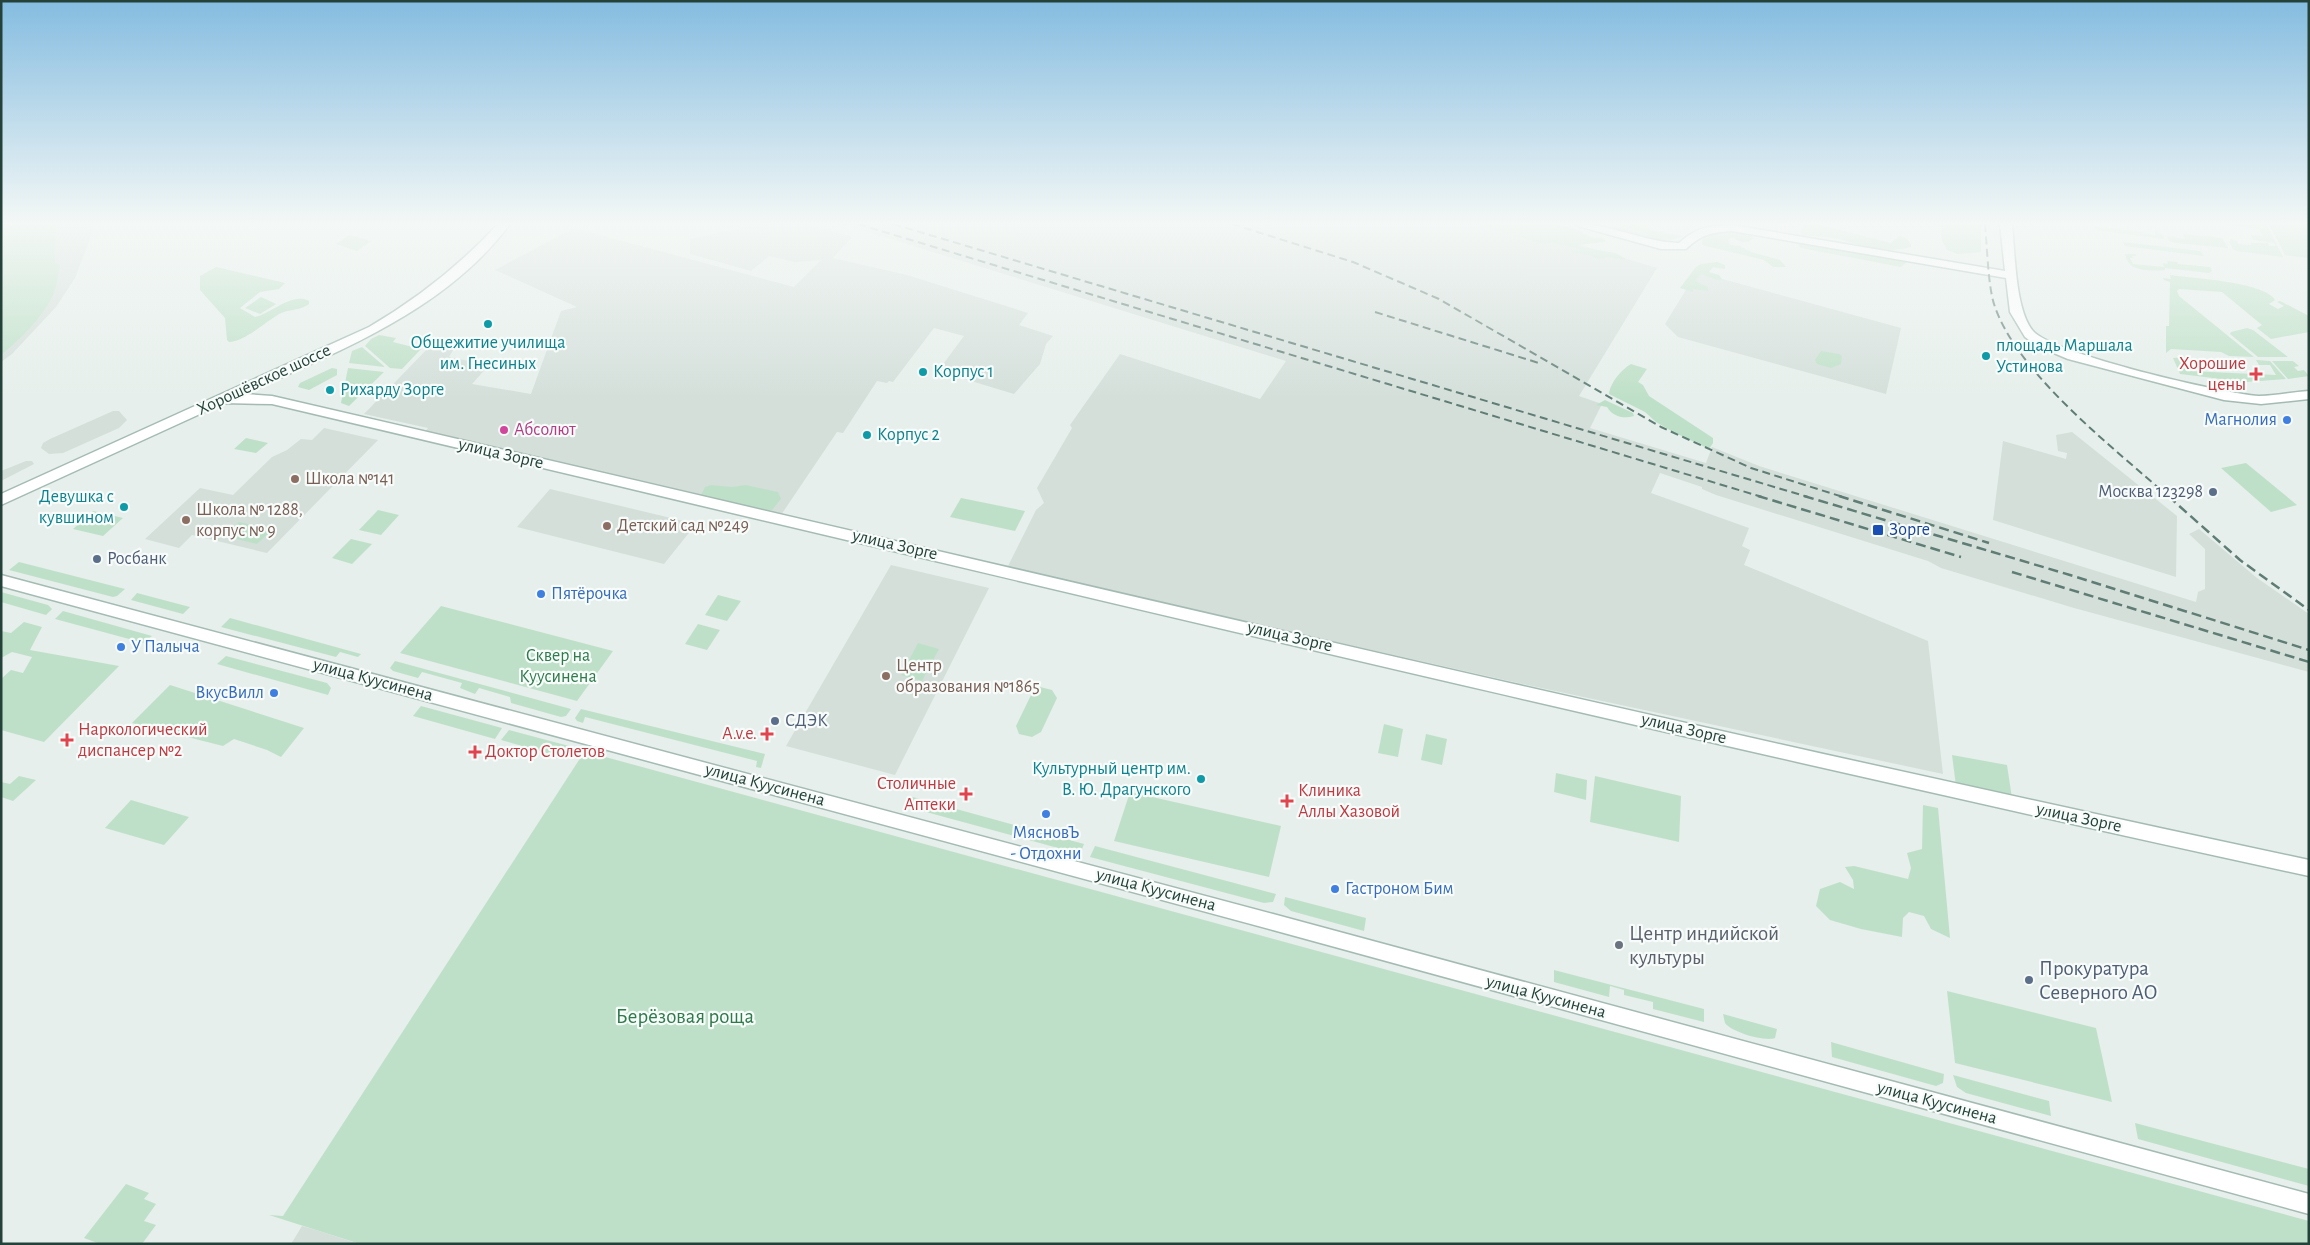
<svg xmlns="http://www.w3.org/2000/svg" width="2310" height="1245" font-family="'Alegreya Sans',sans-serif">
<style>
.built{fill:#d4dfda}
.green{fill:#bfe0c8}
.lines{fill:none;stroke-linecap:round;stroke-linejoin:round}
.secondary-casing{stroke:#a4bbb3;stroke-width:3}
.secondary{fill:#fff;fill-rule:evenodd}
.rail-far1{stroke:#5f7d75;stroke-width:2;stroke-dasharray:8 4.5;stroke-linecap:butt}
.rail{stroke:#5f7d75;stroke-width:2.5;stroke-dasharray:10 5;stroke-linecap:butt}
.culture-dot{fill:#0f9aa8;stroke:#f7fbf9;stroke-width:2}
.health-dot{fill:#e0444e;stroke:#f7fbf9;stroke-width:2}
.shop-dot{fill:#3f7fe0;stroke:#f7fbf9;stroke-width:2}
.hotel-dot{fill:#d1479c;stroke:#f7fbf9;stroke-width:2}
.education-dot{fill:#8d6e63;stroke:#f7fbf9;stroke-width:2}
.service-dot{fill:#5c6f8a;stroke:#f7fbf9;stroke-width:2}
.transit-dot{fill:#1a4fb4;stroke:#f7fbf9;stroke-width:2}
.worship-dot{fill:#6b7280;stroke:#f7fbf9;stroke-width:2}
.labels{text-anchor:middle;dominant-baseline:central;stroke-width:4.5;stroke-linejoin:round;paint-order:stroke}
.culture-label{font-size:18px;fill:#0d838f;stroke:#f7fbf9;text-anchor:start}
.health-label{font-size:18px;fill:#be3a42;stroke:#f7fbf9;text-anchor:end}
.street-label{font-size:18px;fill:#24423a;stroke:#f7fbf9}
.shop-label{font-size:18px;fill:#366cbe;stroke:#f7fbf9;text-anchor:start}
.hotel-label{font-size:18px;fill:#b23c85;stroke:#f7fbf9;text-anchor:start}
.education-label{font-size:18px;fill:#785e54;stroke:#f7fbf9;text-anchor:start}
.service-label{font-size:18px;fill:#4e5e75;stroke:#f7fbf9;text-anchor:start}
.transit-label{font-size:18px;fill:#164399;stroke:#f7fbf9;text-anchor:start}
.park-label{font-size:18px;fill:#2d7a4b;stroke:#f7fbf9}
.near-worship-label{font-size:21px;fill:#5b616d;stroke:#f7fbf9;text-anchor:start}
.near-service-label{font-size:21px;fill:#4e5e75;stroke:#f7fbf9;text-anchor:start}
.near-park-label{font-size:21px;fill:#2d7a4b;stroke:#f7fbf9}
</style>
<rect width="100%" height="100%" fill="#e6efeb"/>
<path class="built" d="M1,224h91l-2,15 -15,39 -19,29 -44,47 -11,8z
M746,224h62l44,13 -19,21 74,17 121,38 -9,12 34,11 -7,8 -6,20 -26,30 -76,-23 26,-35 -30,-8 -41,54 -4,-1 -2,2 -10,-2 -34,52 -6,-1 -56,83 -357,-82 4,-5 -64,-14 71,-73 11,-1 12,2 -9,15 40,8 -17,19 59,10 30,-83 16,-4 -82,-37 79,-42 220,59 27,-27 -26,2 -26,-6 -18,15 -61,-17v-15l52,-11z
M842,224h669l146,44 -78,128 23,8 -12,24 116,35 6,-16 47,19 437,136 2,-10 7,-3v-40l-16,-15 10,-5 58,49 52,36v58l-235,-64 -133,-40 -13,-7 -212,-66 -14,-6v-2l-42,-14 -9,20 98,35 -7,18 8,4 -6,15 184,76 15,133 -411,-88 -525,-118 29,-58 8,-7 -7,-15 35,-60 -2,-3 50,-71 140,45 26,-38z
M1697,272l204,56 -15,66 -208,-57 -13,-13z
M113,411h6l8,9 -8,8 -56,25 -14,1 -8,-6 2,-5 7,-4z
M324,428l54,12 -111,113 -75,-18 -13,13 -34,-9 55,-51 33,7 39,-38 15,-7 14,-11 11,1z
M2072,432l105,84 -1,61 -183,-57 10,-79 63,18 1,-6 -9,-2 -2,-16z
M26,461h6l2,3 -33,17v-10z
M550,489l146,35 -32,40 -147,-37z
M891,565l98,23 -94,187 -109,-29z
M302,1226l14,4 43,14h-68z"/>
<path class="green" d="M1,224h55l-1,39 5,2c-2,9 -3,19 -6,27 -10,25 -33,46 -53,63z
M1476,224h76l22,4 16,9 12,1 4,3c-10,3 -19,2 -27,4l2,2 34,6 10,5v2l-18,-3 -10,2 -8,-4 -16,-2 -1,-3 8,1 -1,-2 -24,-6 -13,1z
M1614,224h36l-1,6 34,6c-19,10 -48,-2 -69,-7l1,-3 38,10z
M1804,224h12l75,19 8,-7c7,1 9,3 12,9v2c-23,6 -43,1 -65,-6 -13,-5 -29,-4 -43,-6l-2,-2z
M1941,224h42l-2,4v24l-23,2 -11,-4 -5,-10z
M2221,224h45l17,33 -46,-6 -4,-2 -4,-7 2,-3 6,2 1,3 13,1v-2h17l1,3h7l-2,-3 -21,-3 -2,-5 12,1 -4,-7z
M2269,224l40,1v33l-24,-3z
M2094,226l47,6 14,4v-6l8,5 1,4 -68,-9z
M1732,230l13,2 9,6c-8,6 -14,5 -22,-1l-4,3 2,5 10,1 11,6 29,8 6,7h-13l-9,-7 -62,-15v-6l3,-3z
M2183,234l39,4 6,10 -52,-5 -7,-2 -2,-5 18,3z
M349,235l22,6 -14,10 -21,-7z
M1799,242l110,18 -8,7 -100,-19 -3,-3z
M2123,242l77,9 4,5 -79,-10z
M2125,254h11v2h-4l1,2h-3l3,6 31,3 -1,-4 5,1 -1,-3 10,1 1,2 32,3 2,4 -3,2 -44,-5v2c-8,1 -28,1 -34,-5 -3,-2 -5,-7 -6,-11z
M1717,262l8,3v4l-12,-2 -4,5 10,3 3,4 -4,1 -18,-6 -5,7 13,6v4l-15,-2v3l-13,-4 16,-21 5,-3z
M216,267l69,16 -6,6 -19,3 -20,16 15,9c16,-3 37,-25 54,-16v3c-9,7 -21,5 -30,10 -13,8 -36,28 -50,28l-2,-2 -2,-22 -25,-28v-14z
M2170,275c21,3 95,7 105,25l-6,4 9,5 6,-3 -7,-4 3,-1 29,15v16l-38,7 -14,-11 5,-3 -40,-33 -43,-3 -2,2 2,5 75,61 -25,-1 -8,-4 -50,-3 -5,4v-27h3l1,-44 -6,-2 -1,-2 8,1z
M261,297l15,7 -16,10 -15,-6z
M2247,328l6,2 35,27h-30l-28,-23 1,-2z
M379,335l17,3 -3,4 28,7 -19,20 -12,-1 -25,-22 6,-7z
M362,347l23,20 -36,-4 3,-12z
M1821,351l18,3 3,2 -1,8 -10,4 -14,-4 -2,-4z
M2185,357l3,4h-6l6,10 88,4 -6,-10h-11l-3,-5 14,1 16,18 -40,3 -66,-8 -7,-16z
M2272,361h21l6,5 -5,1 4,4 6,-1 5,6 -21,3z
M1631,364l16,5 -9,13 5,3 6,11 64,42v5l-4,6 -36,-17 -17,-10 -11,-10 -36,-18c1,-11 13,-25 22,-30z
M332,368l5,1v6l-28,15 -11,-3 2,-4z
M348,368l36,4 -35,34 -8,-3z
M1605,400l28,13 1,3c-10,3 -21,1 -27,-9l-11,-2z
M246,438l22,5 -12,10 -22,-4z
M2246,463l51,42 -26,7 -50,-44z
M711,485l21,2 14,-2 32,7 3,7 -9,11 -6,1 -65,-16 4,-8z
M961,498l64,13 -10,20 -65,-14z
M378,510l21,5 -18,20 -22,-5z
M93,511l30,7 -20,18 -30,-7z
M239,522l33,8 -15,14 -33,-8z
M351,539l21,5 -20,20 -20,-6z
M19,562l106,27 -8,7 -4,1 -104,-27z
M1,592l47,13 4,4 -6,6 -45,-13z
M137,593l53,14 -7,7 -52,-14z
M718,595l23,6 -14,20 -22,-6z
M441,606l172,45 -36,50 -177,-48z
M63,611l89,25 -8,7 -89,-24z
M230,618l131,36 -3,3 -18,-5 -4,5 -115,-30z
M24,622l18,5 -12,23 89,16 -75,76 -43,-12v-51l10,-9 12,3 9,-16 -20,-5 -11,6v-27l10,2z
M698,624l22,6 -13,20 -22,-6z
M918,643l21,6 -17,32 -21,-6z
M226,656l101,27 4,5 -3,7 -111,-31z
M395,661l176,48 -5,7 -5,1 -50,-14 -1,-6 -31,-9 -4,6 -15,-6 2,-5 -40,-11 -4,6 -25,-7 -3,-3z
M170,685l134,43 -23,29 -14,-7 -33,-11 -11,7 -91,-23z
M1040,687l12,3 5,8 -16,34 -9,5 -13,-3 -3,-8 16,-33 3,-5z
M421,706l81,22 -7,11 -82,-23z
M581,709l184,45 -4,14 -5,-1 1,-6 -172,-44 -2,6 -6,-2 -2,-3z
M1384,724l19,5 -5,28 -20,-4z
M509,730l60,16 -8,11 -60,-17z
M1426,734l21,5 -5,26 -21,-5z
M587,752l1722,469v23h-1949l-91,-29 14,1 296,-456z
M1952,755l55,10 5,33 -56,-12z
M1556,773l31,7 -1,20 -32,-8z
M19,776l17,4 -23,21 -12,-4v-15l9,2z
M1595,776l86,20 -2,46 -89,-20z
M1130,792l151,34 -12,51 -155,-36z
M909,796l175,48 -4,10 -165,-45 -8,-6z
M131,800l58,17 -25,28 -59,-17z
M1923,805l15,3 12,130 -19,-9 -7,-13 -15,-4 -6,6 -1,19 -41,-8 -31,-9 -14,-14 4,-17 20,-7 14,7 -1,-9 -8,-13 9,-1 54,13 3,-11 -4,-15 15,-4z
M1095,846l181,48 -3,8 -9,1 -174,-46z
M1285,897l81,21 -2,13 -73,-20 -7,-6z
M1554,970l150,39v13l-51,-13v-7l-29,-7v-5l-14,-4 -1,11 -55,-15z
M1947,991l149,37 16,74 -157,-39z
M1723,1014l54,15 -2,9c-10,4 -44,-6 -50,-15z
M1831,1042l113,32 -1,9 -7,3 -104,-29z
M1953,1075l96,26 2,15 -85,-23 -9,-6z
M2135,1123l174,46v17l-171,-47z
M126,1184l23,9 -5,6 12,5 -12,17 12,4 -14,19h-42l-16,-6z"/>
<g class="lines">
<g class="secondary-casing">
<path id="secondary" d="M498,224h12c-65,87 -171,127 -266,170l28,2c678,157 1356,319 2037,464v16c-681,-148 -1359,-312 -2037,-472l-48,-1 -223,102v-11l368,-167c48,-28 91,-62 129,-103z
M1576,224c36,0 68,18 103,19 18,-16 29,-17 53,-18l273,46 -5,-47h12c3,28 3,86 21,107 20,23 191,63 226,65 16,0 34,-4 50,-5v8l-48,5 -37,-4 -156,-41 -31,-13 -12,-9 -15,-25 -4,-34 -274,-47c-22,2 -30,3 -46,18h-25l-83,-23z
M1,575l1272,339 1036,280v20l-1036,-284 -1272,-344z"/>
</g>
<use href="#secondary" class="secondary"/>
<path class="rail-far1" d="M858,224l904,273
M893,224l915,273
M1232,224l121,38 86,37 222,128 90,41 92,29
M1985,224c2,21 3,61 9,80 22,69 121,145 175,193
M1375,312l167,52"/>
<path class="rail" d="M1758,496l203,61
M1804,496l266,79 239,75
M1839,496l150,47
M2168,496l72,64 69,50
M2012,572l297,90"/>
</g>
<linearGradient id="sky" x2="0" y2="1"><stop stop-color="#84bce0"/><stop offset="0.56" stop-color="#f4f8f6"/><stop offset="1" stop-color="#f4f8f6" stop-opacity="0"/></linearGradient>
<rect width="2310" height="398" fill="url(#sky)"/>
<g class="culture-dot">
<circle cx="488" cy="324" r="5"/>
<circle cx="1986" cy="356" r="5"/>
<circle cx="923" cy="372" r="5"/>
<circle cx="330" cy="390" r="5"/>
<circle cx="867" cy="435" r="5"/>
<circle cx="124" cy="507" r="5"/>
<circle cx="1201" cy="779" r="5"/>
</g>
<g class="health-dot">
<path d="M2253.5 366.5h5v5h5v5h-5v5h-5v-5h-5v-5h5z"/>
<path d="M764.5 726.5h5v5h5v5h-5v5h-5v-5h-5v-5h5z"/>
<path d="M64.5 732.5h5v5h5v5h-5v5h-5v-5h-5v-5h5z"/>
<path d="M472.5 744.5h5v5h5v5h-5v5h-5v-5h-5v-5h5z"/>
<path d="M963.5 786.5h5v5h5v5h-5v5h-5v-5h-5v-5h5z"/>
<path d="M1284.5 793.5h5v5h5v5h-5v5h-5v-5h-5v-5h5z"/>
</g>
<g class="shop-dot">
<circle cx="2287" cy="420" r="5"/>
<circle cx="541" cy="594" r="5"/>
<circle cx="121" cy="647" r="5"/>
<circle cx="274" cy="693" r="5"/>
<circle cx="1046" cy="814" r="5"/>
<circle cx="1335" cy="889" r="5"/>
</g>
<circle class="hotel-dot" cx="504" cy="430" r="5"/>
<g class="education-dot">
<circle cx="295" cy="479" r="5"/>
<circle cx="186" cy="520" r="5"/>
<circle cx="607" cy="526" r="5"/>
<circle cx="886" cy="676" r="5"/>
</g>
<g class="service-dot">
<circle cx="2213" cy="492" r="5"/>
<circle cx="97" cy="559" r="5"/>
<circle cx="775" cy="721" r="5"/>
<circle cx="2029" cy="980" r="5"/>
</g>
<rect class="transit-dot" x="1872" y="524" width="12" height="12" rx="2.5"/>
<circle class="worship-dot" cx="1619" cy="945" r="5"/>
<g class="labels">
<g class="culture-label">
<text x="488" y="343" text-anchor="middle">Общежитие училища<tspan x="488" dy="21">им. Гнесиных</tspan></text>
<text x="1996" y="346">площадь Маршала<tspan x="1996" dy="21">Устинова</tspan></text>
<text x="933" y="372">Корпус 1</text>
<text x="340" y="390">Рихарду Зорге</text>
<text x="877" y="435">Корпус 2</text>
<text x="114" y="497" text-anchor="end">Девушка с<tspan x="114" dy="21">кувшином</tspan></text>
<text x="1191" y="769" text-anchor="end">Культурный центр им.<tspan x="1191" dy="21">В. Ю. Драгунского</tspan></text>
</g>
<g class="health-label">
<text x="2246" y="364">Хорошие<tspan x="2246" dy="21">цены</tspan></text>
<text x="78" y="730" text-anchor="start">Наркологический<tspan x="78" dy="21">диспансер №2</tspan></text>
<text x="757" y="734">A.v.e.</text>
<text x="485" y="752" text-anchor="start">Доктор Столетов</text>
<text x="956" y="784">Столичные<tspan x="956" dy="21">Аптеки</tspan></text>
<text x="1298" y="791" text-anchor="start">Клиника<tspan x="1298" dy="21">Аллы Хазовой</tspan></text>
</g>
<g class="street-label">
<text transform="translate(264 380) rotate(-25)">Хорошёвское шоссе</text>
<text transform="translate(501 454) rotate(13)">улица Зорге</text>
<text transform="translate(895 545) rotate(13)">улица Зорге</text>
<text transform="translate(1290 637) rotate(13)">улица Зорге</text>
<text transform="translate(373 680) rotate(15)">улица Куусинена</text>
<text transform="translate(1684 729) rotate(13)">улица Зорге</text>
<text transform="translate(765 785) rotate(15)">улица Куусинена</text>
<text transform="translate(2079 818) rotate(12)">улица Зорге</text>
<text transform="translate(1156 890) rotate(15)">улица Куусинена</text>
<text transform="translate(1546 997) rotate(15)">улица Куусинена</text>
<text transform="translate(1937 1103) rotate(15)">улица Куусинена</text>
</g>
<g class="shop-label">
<text x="2277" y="420" text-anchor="end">Магнолия</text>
<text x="551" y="594">Пятёрочка</text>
<text x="131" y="647">У Палыча</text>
<text x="264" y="693" text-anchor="end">ВкусВилл</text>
<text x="1046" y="833" text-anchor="middle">МясновЪ<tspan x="1046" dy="21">- Отдохни</tspan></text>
<text x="1345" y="889">Гастроном Бим</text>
</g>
<g class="hotel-label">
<text x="514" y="430">Абсолют</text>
</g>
<g class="education-label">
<text x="305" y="479">Школа №141</text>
<text x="196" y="510">Школа № 1288,<tspan x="196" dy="21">корпус № 9</tspan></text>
<text x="617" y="526">Детский сад №249</text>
<text x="896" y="666">Центр<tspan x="896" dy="21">образования №1865</tspan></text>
</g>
<g class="service-label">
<text x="2203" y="492" text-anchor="end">Москва 123298</text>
<text x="107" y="559">Росбанк</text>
<text x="785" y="721">СДЭК</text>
</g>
<g class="transit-label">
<text x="1889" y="530">Зорге</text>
</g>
<g class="park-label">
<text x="558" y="656">Сквер на<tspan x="558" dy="21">Куусинена</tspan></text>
</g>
<g class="near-worship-label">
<text x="1629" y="933">Центр индийской<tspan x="1629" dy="24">культуры</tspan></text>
</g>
<g class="near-service-label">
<text x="2039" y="968">Прокуратура<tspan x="2039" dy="24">Северного АО</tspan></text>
</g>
<g class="near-park-label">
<text x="685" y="1016">Берёзовая роща</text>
</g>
</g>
<rect width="2310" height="1245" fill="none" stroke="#24423a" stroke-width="5"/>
</svg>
